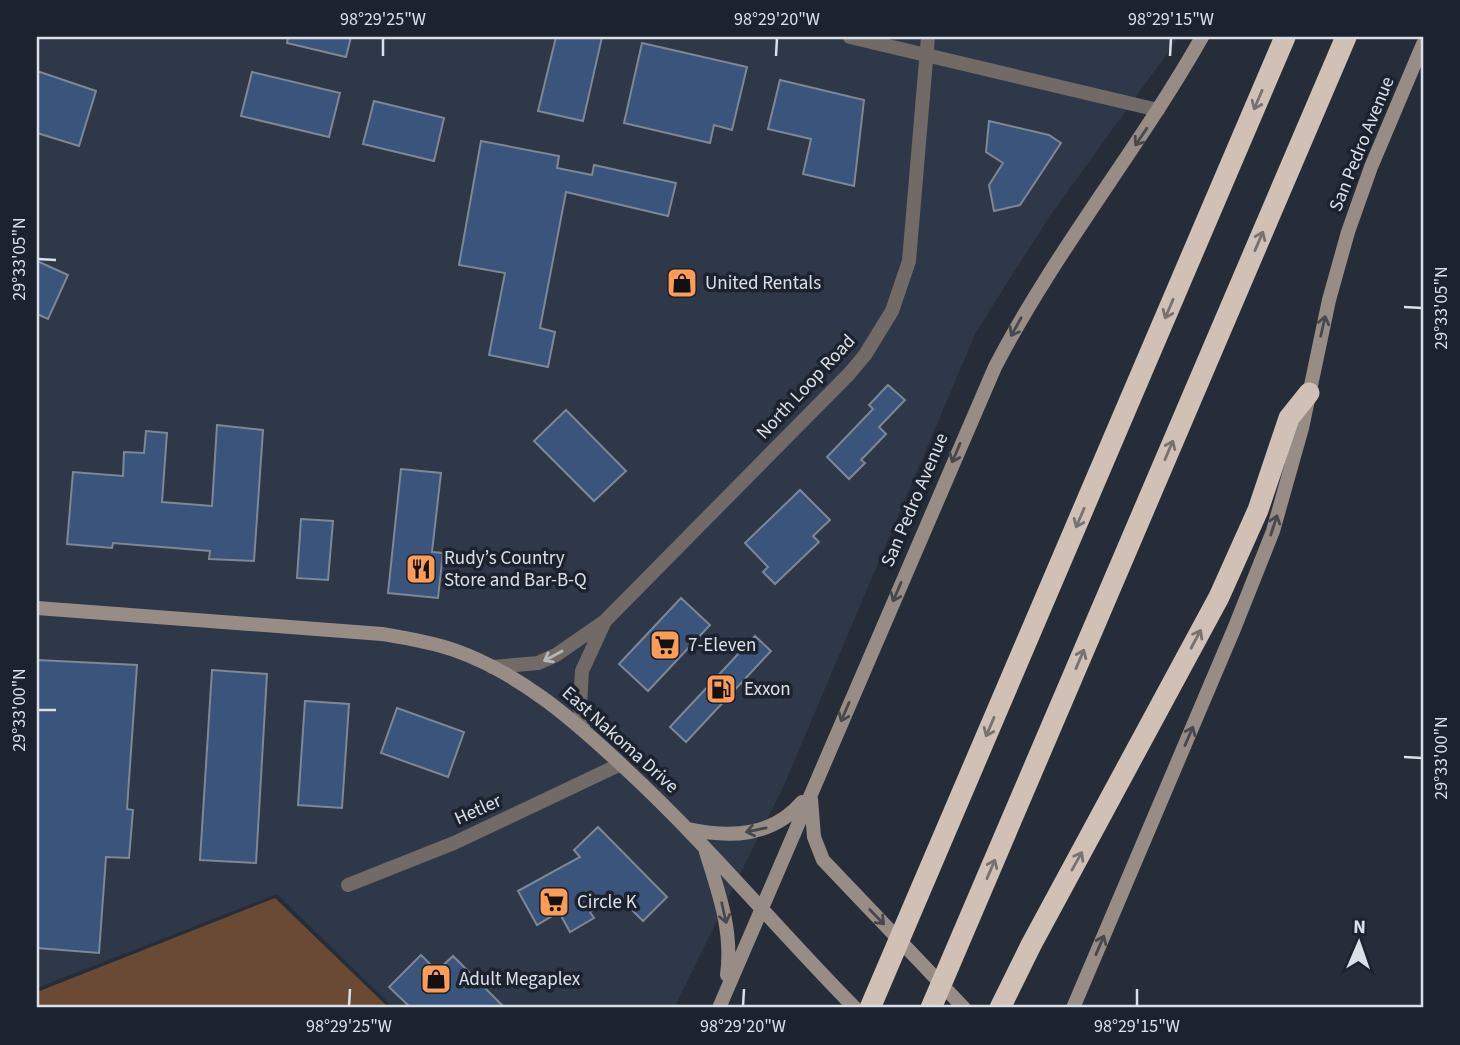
<svg xmlns="http://www.w3.org/2000/svg" width="1460" height="1045" font-family="'Source Sans 3',sans-serif">
<style>
.built{fill:#2e3849}
.green{fill:#6a4a34}
.building{fill:#3b547b;stroke:#7d8795;stroke-width:2}
.lines{fill:none;stroke-linecap:round;stroke-linejoin:round}
.street{stroke:#716a66;stroke-width:14}
.secondary{stroke:#988d86;stroke-width:14}
.highway{stroke:#d1c0b5;stroke-width:21}
.oneway{stroke:#767272}
.oneway2{stroke:#47484d}
.oneway3{stroke:#b6b7ba}
.ticks{fill:none;stroke:#dbe0e8;stroke-width:2.5}
.labels{text-anchor:middle;dominant-baseline:central;stroke-width:7;stroke-linejoin:round;paint-order:stroke}
.street-label{font-size:19px;fill:#dbe0e8;stroke:#1c232f}
.poi-label{font-size:19px;fill:#dbe0e8;stroke:#1c232f;text-anchor:start}
.neatline{fill:none;stroke:#dbe0e8;stroke-width:2.5}
.ticks-label{font-size:18px;text-anchor:middle;fill:#dbe0e8}
</style>
<rect width="100%" height="100%" fill="#262d39"/>
<path class="built" d="M37,37h1142l-132,183 -71,112 -191,451 -111,225h-280l-117,-114 -240,94z"/>
<path class="green" d="M275,898l114,110h-352v-16z"/>
<path class="building" d="M288,37h63l-5,20 -59,-14z
M556,37h46l-19,84 -45,-10z
M642,43l105,24 -15,63 -18,-5 -4,18 -86,-20z
M37,71l59,20 -17,55 -42,-13z
M252,72l88,21 -11,44 -88,-21z
M780,80l84,20 -10,86 -51,-12 8,-35 -43,-10z
M374,101l70,17 -10,43 -71,-17z
M989,121l60,14 12,8 -41,62 -26,6 -5,-26 14,-22 -17,-11z
M481,141l78,15 -2,12 35,7 2,-10 82,18 -8,33 -102,-24 -26,136 15,4 -7,35 -59,-12 16,-82 -46,-8z
M37,261l31,14 -20,44 -11,-5z
M888,385l17,15 -26,27 7,7 -25,26 4,3 -16,16 -22,-22 46,-48 -4,-4z
M566,410l60,61 -32,30 -60,-60z
M217,425l46,5 -9,131 -45,-2 1,-8 -97,-8 -1,5 -45,-4 6,-72 50,4 1,-24 20,1 2,-22 21,2 -5,69 50,4z
M401,469l40,4 -9,79 11,1 -5,45 -50,-5z
M800,490l30,30 -17,16 6,6 -44,42 -12,-12 5,-5 -23,-24z
M301,519l32,2 -5,59 -31,-2z
M681,598l29,27 -62,66 -29,-27z
M755,636l16,15 -85,91 -16,-15z
M37,660l100,5 -10,144 6,1 -4,48 -23,-1 -7,96 -62,-5z
M212,670l55,4 -11,189 -56,-3z
M305,701l44,3 -7,104 -44,-3z
M397,708l67,24 -16,45 -67,-24z
M598,827l69,70 -24,24 -25,-25 -28,16 4,6 -24,14 -11,-20 -22,13 -19,-34 62,-34 -6,-7z
M421,955l16,16 16,-15 52,52h-94l-22,-21z"/>
<g class="lines">
<path class="street" d="M850,37l308,73
M492,667l46,-4 18,-8 49,-34 244,-247 16,-19 27,-44 17,-50 19,-224
M583,728l-3,-23 2,-34 23,-50
M348,885l106,-42 167,-79"/>
<path class="secondary" d="M37,608l345,26c24,4 49,8 72,16 68,24 122,72 173,120 81,75 151,160 228,238
M811,799l3,38 9,23 141,148
M688,829c42,9 84,8 114,-27
M706,852c13,41 27,80 21,123
M719,1008l276,-641c60,-116 143,-217 207,-330
M1073,1008l161,-379 39,-98 29,-103 27,-128 19,-68 23,-65 52,-123"/>
<path class="highway" d="M870,1008l415,-971
M931,1008l415,-971
M1000,1008l31,-63 188,-348 39,-87 31,-92 20,-25"/>
</g>
<defs><path id="oneway-shaft" d="M-6 0H5M1.5-3L5.5 0L1.5 3" fill="none" stroke-width="1.6" stroke-linecap="round" stroke-linejoin="round" transform="scale(1.75)"/></defs>
<g class="oneway">
<use href="#oneway-shaft" transform="translate(1258 100) rotate(113)"/>
<use href="#oneway-shaft" transform="translate(1259 241) rotate(-67)"/>
<use href="#oneway-shaft" transform="translate(1169 309) rotate(113)"/>
<use href="#oneway-shaft" transform="translate(1169 450) rotate(-67)"/>
<use href="#oneway-shaft" transform="translate(1080 518) rotate(113)"/>
<use href="#oneway-shaft" transform="translate(1196 639) rotate(-62)"/>
<use href="#oneway-shaft" transform="translate(1080 659) rotate(-67)"/>
<use href="#oneway-shaft" transform="translate(990 727) rotate(113)"/>
<use href="#oneway-shaft" transform="translate(1077 861) rotate(-61)"/>
<use href="#oneway-shaft" transform="translate(991 869) rotate(-67)"/>
</g>
<g class="oneway2">
<use href="#oneway-shaft" transform="translate(1141 137) rotate(124)"/>
<use href="#oneway-shaft" transform="translate(1323 326) rotate(-77)"/>
<use href="#oneway-shaft" transform="translate(1016 327) rotate(119)"/>
<use href="#oneway-shaft" transform="translate(956 453) rotate(113)"/>
<use href="#oneway-shaft" transform="translate(1274 525) rotate(-72)"/>
<use href="#oneway-shaft" transform="translate(897 592) rotate(113)"/>
<use href="#oneway-shaft" transform="translate(845 712) rotate(113)"/>
<use href="#oneway-shaft" transform="translate(1189 736) rotate(-67)"/>
<use href="#oneway-shaft" transform="translate(756 830) rotate(168)"/>
<use href="#oneway-shaft" transform="translate(724 913) rotate(77)"/>
<use href="#oneway-shaft" transform="translate(877 917) rotate(46)"/>
<use href="#oneway-shaft" transform="translate(1100 945) rotate(-67)"/>
</g>
<use class="oneway3" href="#oneway-shaft" transform="translate(553 656) rotate(151)"/>
<path class="ticks" d="M383,56v-18M776,56l1,-18M1170,56l1,-18M38,259l18,1M1404,307l18,1M38,710h18M1404,757l18,1M349,1006l1,-17M743,1006l1,-17M1137,1006v-17"/>
<defs>
<g id="shop-square" transform="scale(1.575)"><rect x="-9" y="-9" width="18" height="18" rx="4" fill="#fd9c56" stroke="#1c232f"/><path d="M-5-2.5h2.3a2.7 3.5 0 0 1 5.4 0H5L5.5 6h-11ZM-1.5-2.5h3a1.5 2.3 0 0 0-3 0Z" fill="#111"/></g>
<g id="restaurant-square" transform="scale(1.575)"><rect x="-9" y="-9" width="18" height="18" rx="4" fill="#fd9c56" stroke="#1c232f"/><path d="M-5-6h1v4h1v-4h1v4h1v-4h1v5L-1.5 .5V6h-2V.5L-5-1ZM5-6V6H3V1.5H1.5Q1.5-4 5-6Z" fill="#111"/></g>
<g id="supermarket-square" transform="scale(1.575)"><rect x="-9" y="-9" width="18" height="18" rx="4" fill="#fd9c56" stroke="#1c232f"/><path d="M-6-5.5h2.5l.6 2H6L4.5 2H-2.5L-4.4-4H-6ZM-1.5 3.2a1.3 1.3 0 1 0 .1 0ZM3 3.2a1.3 1.3 0 1 0 .1 0Z" fill="#111"/></g>
<g id="fuel-square" transform="scale(1.575)"><rect x="-9" y="-9" width="18" height="18" rx="4" fill="#fd9c56" stroke="#1c232f"/><path d="M-5.5-6h7V0h2V4h1.3V-2.5L3-4.5l.8-.8L6-3V5H2.5V1h-1V6h-7ZM-4.2-4.7v3.2H.2V-4.7Z" fill="#111"/></g>
</defs>
<g fill-rule="evenodd">
<use href="#shop-square" x="682" y="283"/>
<use href="#restaurant-square" x="421" y="569"/>
<use href="#supermarket-square" x="665" y="645"/>
<use href="#fuel-square" x="721" y="689"/>
<use href="#supermarket-square" x="554" y="902"/>
<use href="#shop-square" x="436" y="979"/>
</g>
<g class="labels">
<g class="street-label">
<text transform="translate(1362 144) rotate(-68)">San Pedro Avenue</text>
<text transform="translate(806 387) rotate(-47)">North Loop Road</text>
<text transform="translate(915 500) rotate(-67)">San Pedro Avenue</text>
<text transform="translate(620 740) rotate(42)">East Nakoma Drive</text>
<text transform="translate(478 810) rotate(-24)">Hetler</text>
</g>
<g class="poi-label">
<text x="705" y="283">United Rentals</text>
<text x="444" y="558">Rudy’s Country<tspan x="444" dy="22">Store and Bar-B-Q</tspan></text>
<text x="688" y="645">7-Eleven</text>
<text x="744" y="689">Exxon</text>
<text x="577" y="902">Circle K</text>
<text x="459" y="979">Adult Megaplex</text>
</g>
</g>
<rect width="1460" height="1045" fill="none" stroke="#1c232f" stroke-width="77"/>
<g transform="translate(1359 943) rotate(2)" stroke="#1c232f" stroke-width="5" paint-order="stroke">
<path d="M0-5L12 26L0 18L-12 26Z" fill="#dbe0e8"/>
<text y="-10" font-size="19" font-weight="bold" text-anchor="middle" fill="#dbe0e8">N</text>
</g>
<rect x="38" y="38" width="1384" height="968" class="neatline"/>
<g class="ticks-label">
<text x="383" y="25">98°29'25"W</text>
<text x="777" y="25">98°29'20"W</text>
<text x="1171" y="25">98°29'15"W</text>
<text transform="translate(19 259) rotate(-90)" y="6">29°33'05"N</text>
<text transform="translate(1441 308) rotate(-90)" y="6">29°33'05"N</text>
<text transform="translate(19 710) rotate(-90)" y="6">29°33'00"N</text>
<text transform="translate(1441 758) rotate(-90)" y="6">29°33'00"N</text>
<text x="349" y="1032">98°29'25"W</text>
<text x="743" y="1032">98°29'20"W</text>
<text x="1137" y="1032">98°29'15"W</text>
</g>
</svg>
